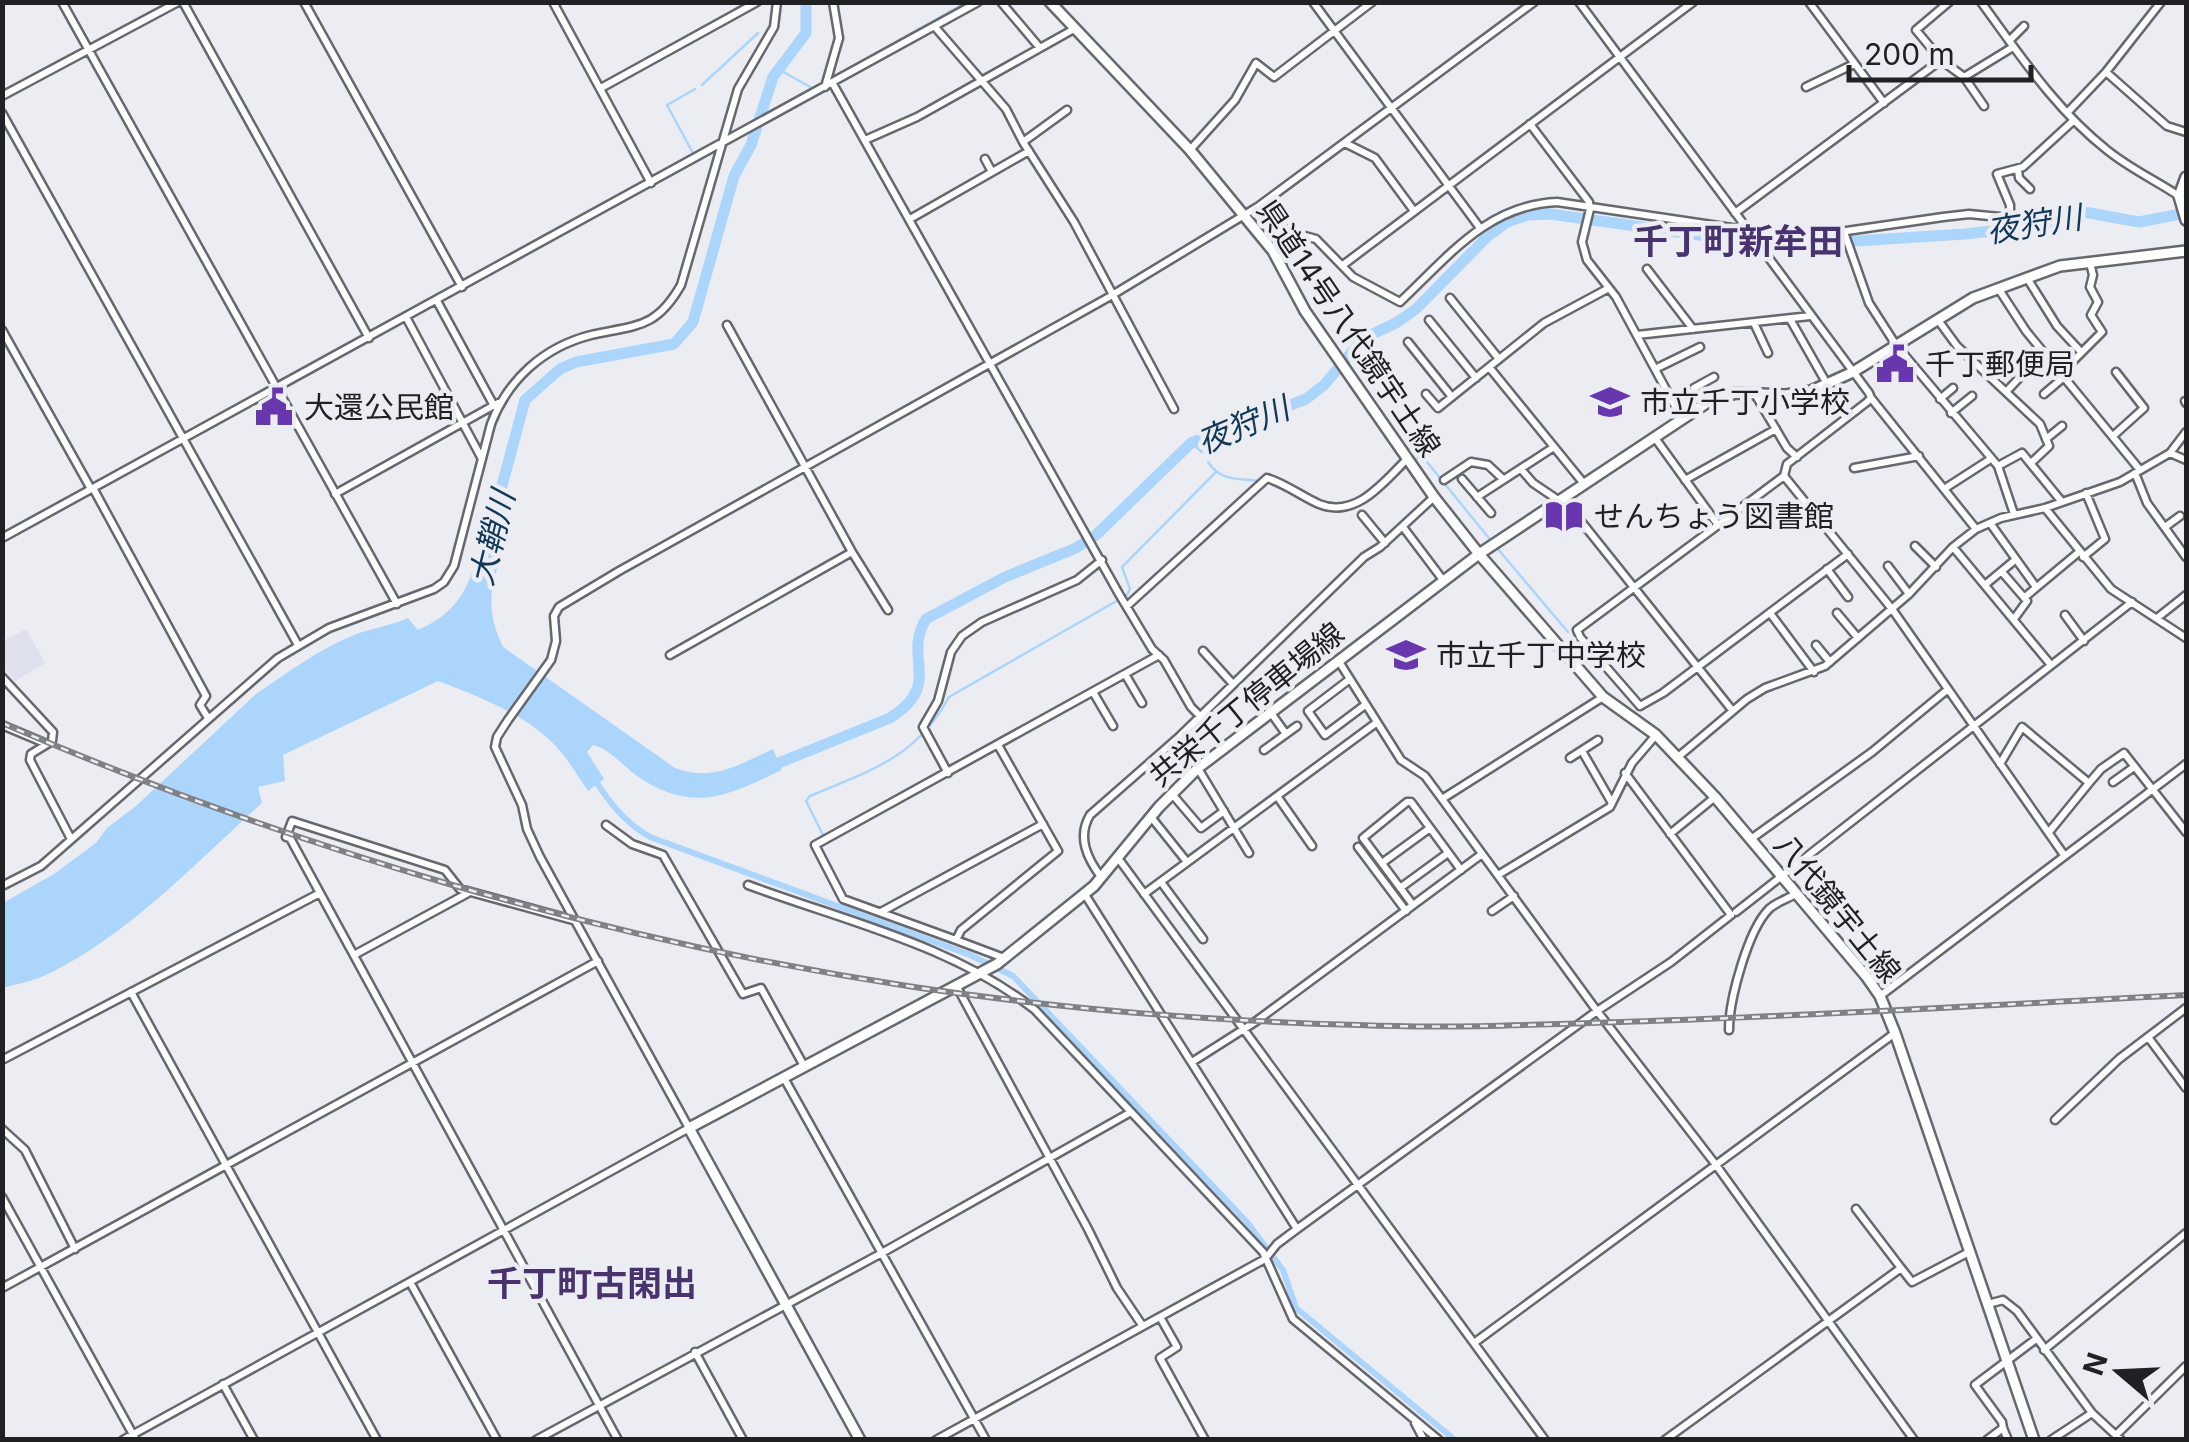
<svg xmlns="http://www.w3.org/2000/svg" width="2189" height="1442" font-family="Inter,'Noto Sans JP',sans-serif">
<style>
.built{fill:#dfe0ee}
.water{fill:#abd5fa}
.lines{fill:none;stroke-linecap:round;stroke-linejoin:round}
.stream{stroke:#abd5fa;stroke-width:2.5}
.canal{stroke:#abd5fa;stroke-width:6}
.river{stroke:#abd5fa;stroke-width:11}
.minor-casing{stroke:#67686e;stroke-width:11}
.major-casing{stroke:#67686e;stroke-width:14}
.minor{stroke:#fff;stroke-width:6}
.major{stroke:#fff;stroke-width:9}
.rail-casing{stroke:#808185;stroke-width:6}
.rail{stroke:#ececf3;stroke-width:2.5;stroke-dasharray:8;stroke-linecap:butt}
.labels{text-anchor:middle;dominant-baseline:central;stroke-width:9;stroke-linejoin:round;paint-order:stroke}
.street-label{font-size:30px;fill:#202123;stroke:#ececf3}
.poi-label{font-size:30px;fill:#202123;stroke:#ececf3;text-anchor:start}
.water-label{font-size:32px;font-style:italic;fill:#113857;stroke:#ececf3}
.quarter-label{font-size:35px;font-weight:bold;fill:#48336f;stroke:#ececf3}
</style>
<rect width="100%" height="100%" fill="#ececf3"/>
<path class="built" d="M26,629l19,34 -30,18 -12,-14v-26z"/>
<path class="water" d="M487,521l22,8c-13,49 -29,69 -6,118l172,121c37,14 64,-3 98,-19l9,21c-55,26 -89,44 -145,6 -14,-10 -27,-27 -44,-31l-6,7 17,27 -16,12c-9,-13 -17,-27 -27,-39 -30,-36 -81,-55 -123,-71l-155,74 2,26 -27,6 4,16c-67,60 -132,131 -214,171 -14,7 -31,10 -45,14v-85l51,-29 42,-31 11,-15 29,-22 120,-112c31,-21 63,-45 98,-59 18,-7 36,-9 54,-17l10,12c53,-23 54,-59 69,-109z"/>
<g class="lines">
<path class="stream" d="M780,70l32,18 4,-1
M830,79l137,-77
M702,85l56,-52
M694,155l-27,-50 28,-16
M1191,443l11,9
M1208,462c13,20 31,16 52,19
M1389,481l31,-25 3,1 69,85
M1303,499c28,19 53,14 77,-9
M2,533l195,-106
M1497,548l71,84
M823,835l-17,-34 4,-5c60,-25 107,-39 139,-99l178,-102 3,-6 -8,-22 93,-94"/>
<path class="canal" d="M593,777c16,25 31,45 57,60l320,118 43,21 234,246 36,48 13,38 159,132"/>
<path class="river" d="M494,534l6,-41 25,-93 35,-31 16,-7 98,-18 19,-22 41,-146 17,-31 22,-68 33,-44v-31
M766,768l124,-50c54,-34 12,-59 36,-99l79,-42 71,-29 20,-13 95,-92 115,-44 18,-14 40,-47 32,-15 20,-14 72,-73 19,-14 21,-7 22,-1 227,32 188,-12 80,-9 39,-13 55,10 47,-9"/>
<g class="minor-casing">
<path id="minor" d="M62,2l335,602
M183,2l186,336
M304,2l158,285
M553,2l98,181
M1001,2l39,46
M1313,2l167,226
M1579,2l290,391 2,5 -4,4 -80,62 -3,12 108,133 172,246
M1809,2l75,101
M1981,2c39,53 74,107 126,148 22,18 48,30 72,46
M935,27l71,82 17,33
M2009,41l15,-15
M1941,60l-25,-30 33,-28
M2106,72l61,54 19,6
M1964,77l20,29
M833,84l286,510 33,55 12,11 27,47 8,8
M825,87l14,-49 -6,-36
M1806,87l48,-23
M601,88l156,-86
M2,96l176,-94
M1067,110l-44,32 51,80 100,187
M2,113l296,532
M2067,113l39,-41 55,-70
M1530,124l59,78 1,7 -8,33 5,18 29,37 66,122
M865,140l52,-23 157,-88
M1345,143l30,15 39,53
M1190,150l45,-50 21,-37 18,14 98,-75
M985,159l7,13
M2018,169l1,9 11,11
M1259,206l275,-204
M1735,213l206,-153 23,17 49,-30
M910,219l119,-68
M1844,232l25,71 27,42 102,121 16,48
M1343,265l350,-263
M1647,269l46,60
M2027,278l30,48 24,26
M1998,288l28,43 114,139
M1450,298l49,61
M437,301l56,103
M406,317l76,142
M1790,319l37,65
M1429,320l47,58
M1938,320l19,26 83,78 9,22 -18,17
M1754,323l14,30
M727,325l125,227 36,58
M2,330l89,159
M1637,335l173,-19
M1408,342l44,55
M1489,367l96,118
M1655,369l45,-22
M2061,373l41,-41 -11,-17 7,-13 -8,-15 3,-12 -3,-12
M1694,388l20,-11
M2006,392l14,-15
M1426,394l12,14 106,-85 65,-35
M1755,394l32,54 10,9
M2044,394l20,-17
M1871,398l105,131
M1940,399l13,-11
M2185,401l1,2
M1951,413l21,-17
M2113,436l31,-28 -28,-36
M1655,438l63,87
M2046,439l16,-13
M2170,453l16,7
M1998,466l24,-13 40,49
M1854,468l65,-12
M1521,469l12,14 28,19
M2135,473l12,30 39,54
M1462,479l29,34
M1444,480l27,-18 17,3 15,14
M1685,480l91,-51
M93,488l113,208 -6,9 8,13
M1944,489l45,-29
M335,494l163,-91
M1477,497l77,-50
M1564,500l168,210
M2045,508l66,81 75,49
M1362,515l23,28
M1990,523l46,64
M1403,527l40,53
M2165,527l15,-11
M2,538l976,-536
M1915,546l21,21
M1953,547l98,118
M2083,557l22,-18 -19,-46
M1888,566l21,28
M1827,569l21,28
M2002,572l25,29 -13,18
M1986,584l29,-24
M2025,597l54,-45
M1127,606l140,-128c19,6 34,18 52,26 37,15 65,-22 88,-45
M1770,613l44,59
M1837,613l21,25
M2065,615l19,26
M2157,618l29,-23
M1816,645l14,17
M1203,651l29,32
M670,655l182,-103
M1338,660l63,100 24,16 17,23 155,212 119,154 198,275
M1125,674l17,29
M2,677l51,55 -1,9 -21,13 -1,6 41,79
M1350,679l-42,32 17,24 40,-30
M1093,692l20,34
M1640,706l-60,-69 -3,-7 207,-154
M1640,706l23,-13 185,-139
M1271,713l15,21
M2,725l45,19
M1179,737l70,116
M998,745l60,106 -97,79 -5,10 48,18
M1264,750l33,-24
M1582,751l30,52
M1678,757l69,-58 18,-11 60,-22 84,-72 44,-47 23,-18 25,-11 44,-10 75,-26 50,-29 16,-21
M1570,758l28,-18
M2000,764l22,-37 67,56 -40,49
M948,773l-25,-46 15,-26 13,-49 11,-16 20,-14 95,-42 25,-20
M2113,782l21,-15
M2089,783l12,-14 23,-16 62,79
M1172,794l29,34 23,-17
M1277,796l35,50
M1442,799l161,-102
M1151,817l36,45
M606,825l26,19 31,11 80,139 18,-6 43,78
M1670,834l45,-37
M1751,839l121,-87 75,-62
M1358,847l48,64
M1118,858l427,582
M1382,863l48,-35
M1498,875l112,-68 22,-44 24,-28
M1101,877c-14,-19 -24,-40 -11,-62l89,-78 185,-180 16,-10 54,-50
M1161,882l42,57
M748,885c97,36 205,60 287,125l228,242 30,67 146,121
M2,886l39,-20 237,-208 51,-30 105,-39 10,-7 10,-16 37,-142c17,-45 53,-77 100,-89 45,-10 65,-6 90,-50l57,-196 36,-62 3,-25
M1400,888l48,-35
M1084,893l213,336
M1144,894l232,-171
M1413,905l-50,-67 44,-36h4l50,68
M1492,911l22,-15
M881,912l162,-88
M1736,912l396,-310
M573,920l-113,-31 -15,-19 -153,-49 -6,16 4,1 328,602
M956,940l-113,-41 -28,-54 344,-190
M354,955l114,-62
M957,987l131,242 29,59 25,37
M131,992l246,448
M1880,996l306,-232
M1729,1030c0,-30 19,-100 40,-121 7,-7 19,-10 28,-16
M2148,1037l38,51
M2,1060l318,-167
M1192,1062l63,-40 227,-168
M784,1078l202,362
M2055,1120l64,-61 67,-51
M2,1129l23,21 50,99
M2,1197l134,243
M1856,1209l45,59
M410,1282l87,158
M2,1288l596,-327
M1988,1304l15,-4 14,11 75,102 29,27
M1160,1317l17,30 -17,11 45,82
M1474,1343l421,-310
M2044,1350l142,-117
M695,1352l48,88
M223,1384l31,56
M1415,1423l9,17
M2003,1428l-1,-6 -27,-37 61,-46
M2116,1435l70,-69
M123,1440l566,-312 -149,-271 -13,-28 -5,-24 -27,-58 2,-10 11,-17 43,-60 5,-19 -2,-25 5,-9 60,-36 490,-274 150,-91 11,14 20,12 26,7 37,38 47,25c48,-45 87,-97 157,-100l230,34h25l131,-19 26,-3 41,4v-13l-13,-31 26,-7 50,-46
M536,1440l344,-186 251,-142
M936,1440l329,-181 12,-15 20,-15 300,-218 74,-49 60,-47 -106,-142
M1665,1440l236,-172 11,14 57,-30
M1987,1440l16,-12 5,12
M2051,1440l41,-27"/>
</g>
<g class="major-casing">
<path id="major" d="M1050,2l140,148 83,101 32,60 129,186 45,57 124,143 53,38 59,62 151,179 14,20 15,37 139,407
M2186,177l-7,19 7,24
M860,1440l-171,-312 308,-164 97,-78 65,-79 39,-39 281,-214 232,-154 25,-7 50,2 25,-4 42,-19 120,-74 87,-32 126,-15"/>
</g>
<use href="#minor" class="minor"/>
<use href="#major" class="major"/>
<g class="rail-casing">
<path id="rail" d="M2,723c290,125 600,217 912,264 147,22 296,34 445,38 97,4 194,-1 291,-4 179,-6 358,-17 536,-26"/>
</g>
<use href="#rail" class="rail"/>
</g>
<defs>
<g id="civic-bare" transform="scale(3)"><path d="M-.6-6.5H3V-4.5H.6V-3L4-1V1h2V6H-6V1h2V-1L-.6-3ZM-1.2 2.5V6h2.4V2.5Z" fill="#6836ad" stroke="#ececf3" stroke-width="2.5" paint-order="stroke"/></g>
<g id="school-bare" transform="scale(3)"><path d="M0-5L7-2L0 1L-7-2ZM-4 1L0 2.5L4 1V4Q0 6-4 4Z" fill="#6836ad" stroke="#ececf3" stroke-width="2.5" paint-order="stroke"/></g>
<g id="library-bare" transform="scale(3)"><path d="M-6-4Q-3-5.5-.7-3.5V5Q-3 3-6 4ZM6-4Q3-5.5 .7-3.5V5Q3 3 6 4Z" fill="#6836ad" stroke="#ececf3" stroke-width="2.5" paint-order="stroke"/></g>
</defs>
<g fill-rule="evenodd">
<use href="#civic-bare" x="1895" y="364"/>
<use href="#school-bare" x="1610" y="402"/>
<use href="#civic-bare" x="274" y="407"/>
<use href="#library-bare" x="1564" y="516"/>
<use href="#school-bare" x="1406" y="655"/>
</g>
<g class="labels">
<g class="street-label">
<text transform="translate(1349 328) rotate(56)">県道14号八代鏡宇土線</text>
<text transform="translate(1246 704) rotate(-39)">共栄千丁停車場線</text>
<text transform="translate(1838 908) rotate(51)">八代鏡宇土線</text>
</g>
<g class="poi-label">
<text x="1925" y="364">千丁郵便局</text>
<text x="1640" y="402">市立千丁小学校</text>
<text x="304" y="407">大還公民館</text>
<text x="1594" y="516">せんちょう図書館</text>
<text x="1436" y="655">市立千丁中学校</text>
</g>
<g class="water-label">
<text transform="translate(2034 224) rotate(-9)">夜狩川</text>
<text transform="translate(1243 425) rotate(-23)">夜狩川</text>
<text transform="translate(492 538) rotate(-76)">大鞘川</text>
</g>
<g class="quarter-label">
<text x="1738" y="241">千丁町新牟田</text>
<text x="592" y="1283">千丁町古閑出</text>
</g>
</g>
<rect width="2189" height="1442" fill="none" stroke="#202123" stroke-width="10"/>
<g transform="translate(2119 1372) rotate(289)" stroke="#ececf3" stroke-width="8" paint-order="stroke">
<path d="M0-8L18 38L0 25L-18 38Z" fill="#202123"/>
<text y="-15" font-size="28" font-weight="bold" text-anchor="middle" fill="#202123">N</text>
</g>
<path d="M1849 65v15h182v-15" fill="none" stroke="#202123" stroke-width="5"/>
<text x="1864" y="65" font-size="30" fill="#202123" stroke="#ececf3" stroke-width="8" paint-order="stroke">200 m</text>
</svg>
